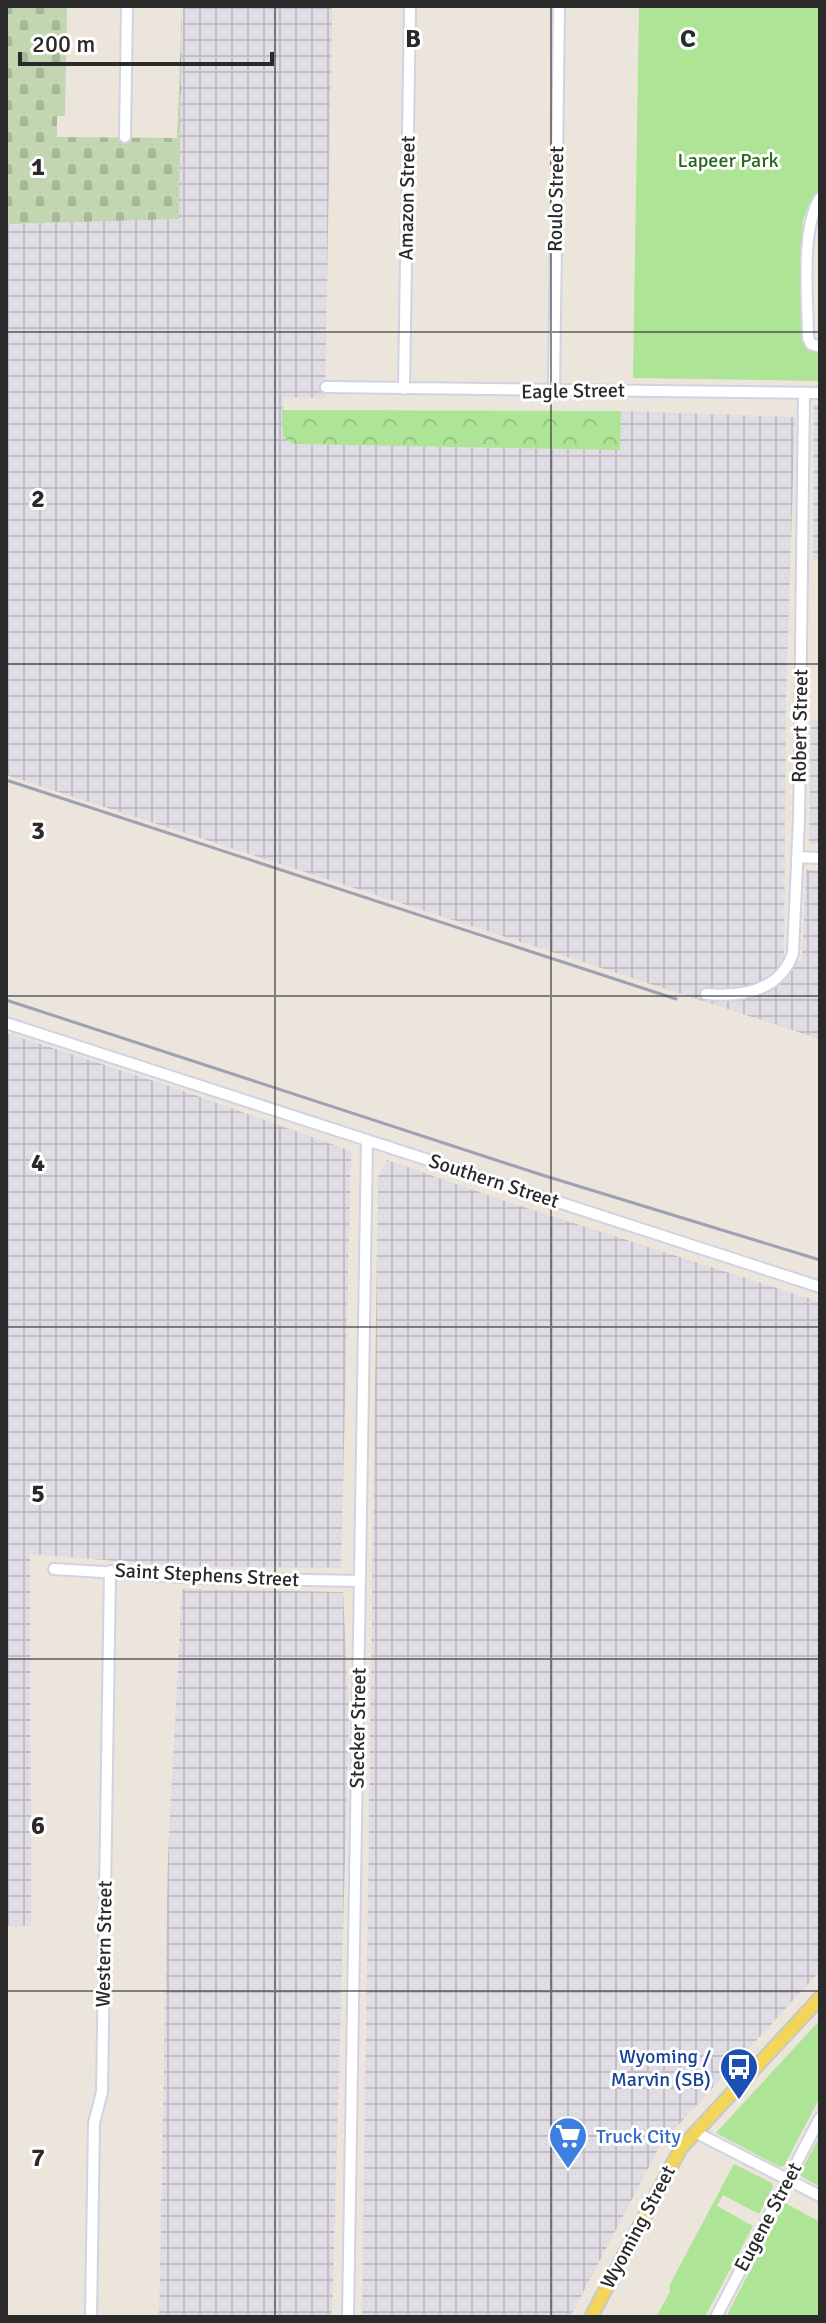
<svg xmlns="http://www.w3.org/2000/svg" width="826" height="2323" font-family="Signika,sans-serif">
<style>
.industrial{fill:url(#industrial-grid)}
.grass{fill:#aee496}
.forest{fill:url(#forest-crowns)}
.cemetery{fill:url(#cemetery-stones)}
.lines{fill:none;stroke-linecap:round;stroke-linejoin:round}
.minor-casing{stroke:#d0d3e3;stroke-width:14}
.major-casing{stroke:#c8c8c8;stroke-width:16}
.minor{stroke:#fff;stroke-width:10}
.major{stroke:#f3d559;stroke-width:12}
.rail{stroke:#9ea0b4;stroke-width:3}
.grid{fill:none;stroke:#2a2a2a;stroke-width:2;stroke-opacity:0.55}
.labels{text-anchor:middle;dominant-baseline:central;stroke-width:6;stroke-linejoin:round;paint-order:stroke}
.park-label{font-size:20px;fill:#266818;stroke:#fff}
.street-label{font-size:20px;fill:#2a2a2a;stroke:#fff}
.transit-label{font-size:20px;fill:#164399;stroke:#fff;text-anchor:end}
.shop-label{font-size:20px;fill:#366cbe;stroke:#fff;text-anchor:start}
.grid-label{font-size:26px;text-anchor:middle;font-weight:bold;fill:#2a2a2a;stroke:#fff;stroke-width:6;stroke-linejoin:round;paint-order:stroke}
</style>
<defs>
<pattern id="industrial-grid" width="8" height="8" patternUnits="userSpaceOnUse" patternTransform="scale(2)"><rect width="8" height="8" fill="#dfdce4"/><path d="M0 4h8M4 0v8" fill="none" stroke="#c0bdc4"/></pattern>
<pattern id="forest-crowns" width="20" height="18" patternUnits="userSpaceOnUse" patternTransform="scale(2)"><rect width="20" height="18" fill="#aee496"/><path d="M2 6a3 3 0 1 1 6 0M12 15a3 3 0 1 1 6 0" fill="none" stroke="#96c481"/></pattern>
<pattern id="cemetery-stones" width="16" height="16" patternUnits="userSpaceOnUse" patternTransform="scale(2)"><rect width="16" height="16" fill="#c2d6b2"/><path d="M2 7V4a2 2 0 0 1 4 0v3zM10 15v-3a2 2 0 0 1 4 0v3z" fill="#a7b899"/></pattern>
</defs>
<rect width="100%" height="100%" fill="#ece5db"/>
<path class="industrial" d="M183,6h149l-7,392 -42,-1v39l9,8 327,6 2,-39 174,6 -9,281 -2,258 1,3 17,2 4,-91h14v169l-814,-264v-551l172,-5z
M814,404h6v156h-7z
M811,720h9v124h-11z
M6,1033l166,54 179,64 -10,417 -161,-2 -150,-12 1,372h-25z
M387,1160l121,42 312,100v669l-159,173 -91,173h-208l16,-1140z
M182,1589l161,3 6,126 -17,599h-173l9,-461z"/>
<path class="grass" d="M639,6h181v183l-11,15 -6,16 -2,119 12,13h7v29l-187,-3z
M820,2020v77l-36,69 -4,1 -64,-34z
M820,2136v51l-21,-12z
M734,2164l38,19 1,4 -14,27 -36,-19 -6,11 36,20 -48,91h-49l14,-25 -1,-6z
M785,2203l35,19v95h-94z"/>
<path class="forest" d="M282,410l339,1 -1,39 -328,-6 -9,-8z"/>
<path class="cemetery" d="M6,6h61l-2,110h-8v21l120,1 5,-132 -3,213 -173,5z"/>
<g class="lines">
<g class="minor-casing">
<path id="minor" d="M125,137l2,-131
M820,198c-20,32 -12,102 -12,140l3,6 9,3
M326,387l494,6
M404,389l6,-383
M554,392l5,-386
M797,857l23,1
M706,994c35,3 74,-2 87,-41l6,-134 5,-426
M6,1023l814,264
M54,1569l145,9 161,3
M695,2132l125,64
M91,2317l3,-194 8,-31 8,-521
M348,2317l19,-1177
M716,2317l104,-199"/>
</g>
<g class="major-casing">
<path id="major" d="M591,2317l90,-169 139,-150"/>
</g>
<use href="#minor" class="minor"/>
<use href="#major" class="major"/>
<path class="rail" d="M6,780l670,219
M6,1000l536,175 278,85"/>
</g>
<path class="grid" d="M275,6v2311M551,6v2311M6,332h814M6,664h814M6,996h814M6,1327h814M6,1659h814M6,1991h814"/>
<defs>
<g id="bus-pin" transform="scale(2)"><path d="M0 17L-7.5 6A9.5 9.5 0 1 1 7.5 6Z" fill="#1a4fb4" stroke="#fff"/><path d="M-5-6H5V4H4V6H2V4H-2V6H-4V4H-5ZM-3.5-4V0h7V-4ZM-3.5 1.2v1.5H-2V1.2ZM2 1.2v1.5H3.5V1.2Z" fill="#fff"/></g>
<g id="supermarket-pin" transform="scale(2)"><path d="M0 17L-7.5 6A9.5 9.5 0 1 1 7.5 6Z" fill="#3f7fe0" stroke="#fff"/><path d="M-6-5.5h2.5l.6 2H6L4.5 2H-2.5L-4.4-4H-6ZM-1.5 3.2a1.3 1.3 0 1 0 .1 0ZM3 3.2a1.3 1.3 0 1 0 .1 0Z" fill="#fff"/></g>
</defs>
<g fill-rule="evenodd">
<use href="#bus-pin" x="739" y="2067"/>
<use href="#supermarket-pin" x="568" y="2136"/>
</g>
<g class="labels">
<g class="park-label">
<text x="728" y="160">Lapeer Park</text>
</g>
<g class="street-label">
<text transform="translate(407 198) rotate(-89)">Amazon Street</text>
<text transform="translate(556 199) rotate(-89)">Roulo Street</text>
<text transform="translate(573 391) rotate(-1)">Eagle Street</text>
<text transform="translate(800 726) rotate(-89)">Robert Street</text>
<text transform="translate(494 1181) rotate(18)">Southern Street</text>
<text transform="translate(207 1575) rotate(3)">Saint Stephens Street</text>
<text transform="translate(358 1728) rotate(-89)">Stecker Street</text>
<text transform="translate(104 1944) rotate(-89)">Western Street</text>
<text transform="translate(768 2217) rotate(-62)">Eugene Street</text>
<text transform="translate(638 2227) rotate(-62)">Wyoming Street</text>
</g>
<g class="transit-label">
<text x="711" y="2056">Wyoming /<tspan x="711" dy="23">Marvin (SB)</tspan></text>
</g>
<g class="shop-label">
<text x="596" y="2136">Truck City</text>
</g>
</g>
<g class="grid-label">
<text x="413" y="47">B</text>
<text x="688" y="47">C</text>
<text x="38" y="175">1</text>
<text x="38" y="507">2</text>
<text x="38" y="839">3</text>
<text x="38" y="1171">4</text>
<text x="38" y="1502">5</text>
<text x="38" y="1834">6</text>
<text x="38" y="2166">7</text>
</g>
<rect width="826" height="2323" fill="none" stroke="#2a2a2a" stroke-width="16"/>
<path d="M20 52v12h252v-12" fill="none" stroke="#2a2a2a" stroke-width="4"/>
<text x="32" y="52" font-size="24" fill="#2a2a2a" stroke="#ffffff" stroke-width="6" paint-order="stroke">200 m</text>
</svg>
